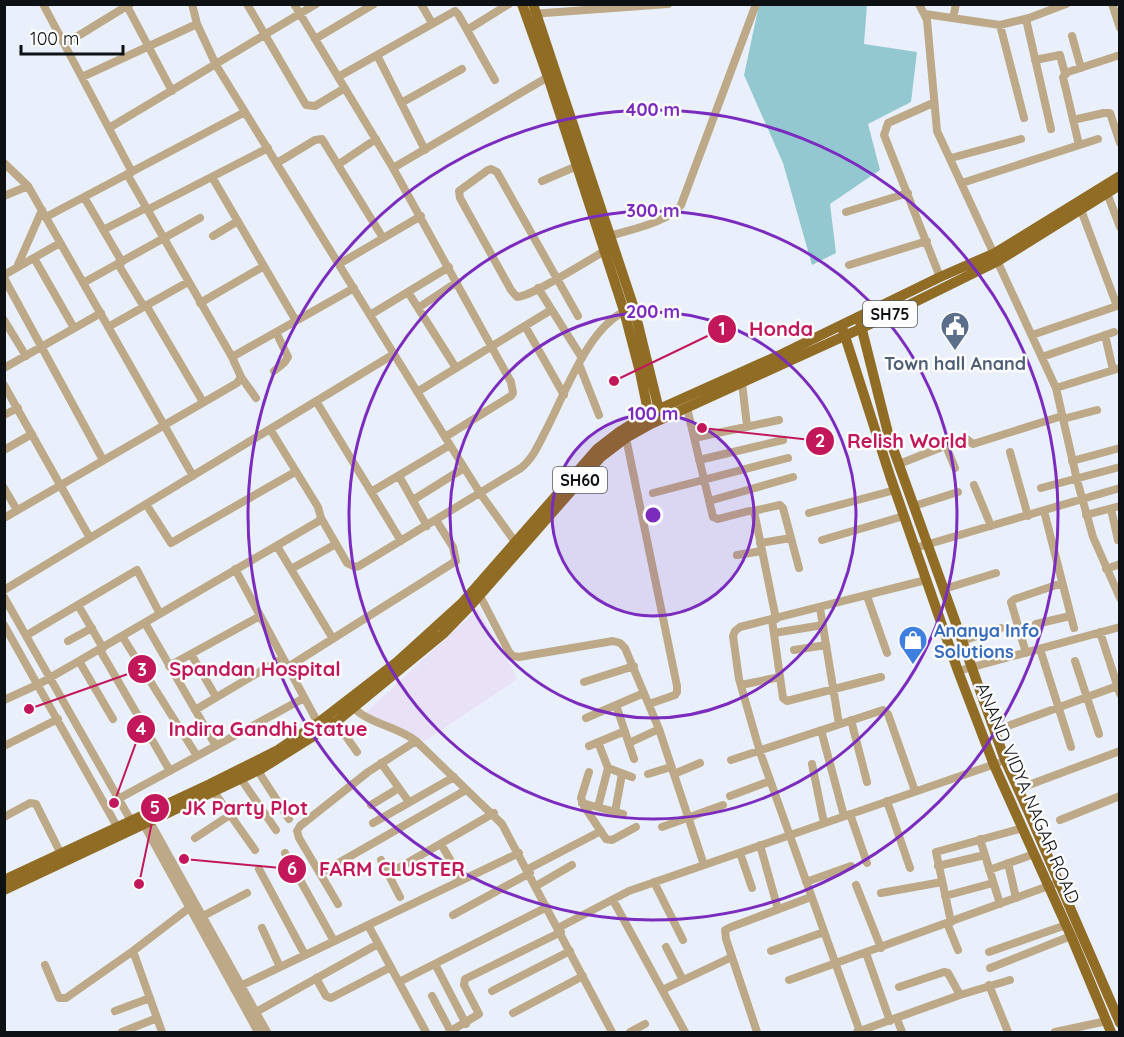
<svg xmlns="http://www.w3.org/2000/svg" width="1124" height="1037" font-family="Quicksand,sans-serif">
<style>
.education{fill:#e9e2f7}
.water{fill:#94c8d1}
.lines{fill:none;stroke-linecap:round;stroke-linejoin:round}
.minor{stroke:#bda987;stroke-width:8}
.major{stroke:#916c25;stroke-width:10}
.ring{fill:none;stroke:#7b2cbf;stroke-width:3}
.labels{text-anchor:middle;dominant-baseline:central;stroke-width:5;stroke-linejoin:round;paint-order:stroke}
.shield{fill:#fdfdfd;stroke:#56585a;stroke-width:1.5}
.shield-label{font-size:16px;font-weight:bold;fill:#0e1114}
.service-label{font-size:18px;font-weight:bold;fill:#4e5e75;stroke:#fdfdfd}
.shop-label{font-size:18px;font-weight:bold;fill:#366cbe;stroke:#fdfdfd;text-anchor:start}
.street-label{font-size:18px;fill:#0e1114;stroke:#fdfdfd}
.centre{fill:#7b2cbf;stroke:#fdfdfd;stroke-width:3}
.ring-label{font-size:18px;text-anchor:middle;font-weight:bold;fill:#7b2cbf;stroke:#fdfdfd;stroke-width:5;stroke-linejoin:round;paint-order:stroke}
.leader{fill:none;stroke:#c2185b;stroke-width:2}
.callout-dot{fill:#c2185b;stroke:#fdfdfd;stroke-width:2}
.mark-label{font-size:18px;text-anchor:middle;font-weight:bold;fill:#fff}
.callout-label{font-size:20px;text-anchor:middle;font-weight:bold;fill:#c2185b;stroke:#fdfdfd;stroke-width:5;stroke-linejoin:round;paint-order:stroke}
</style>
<rect width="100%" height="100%" fill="#e9f0fb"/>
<path class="education" d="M478,609l40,70 -93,62 -60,-28z"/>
<path class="water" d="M759,5h108l-3,39 53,8 -6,50 -43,22 12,46 -50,34 6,49 -24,12 -29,-102 -39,-88z"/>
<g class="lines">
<path class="minor" d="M43,4l89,168
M192,4l5,20 19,41 234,380 30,48 38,53
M247,4l59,101 9,1 30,-18
M294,4l99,164 118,214 2,11 -2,3 -66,41
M421,4l11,19
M919,4l8,16 10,111 119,257 21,92 16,57 27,61
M1112,4l8,24
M127,6l45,85
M531,14l137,-10
M925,14l75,11 29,-7 37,-14
M953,18l3,-14
M1026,19l25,110
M1000,25l24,93
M467,30l42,-26
M1072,36l9,32
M315,39l59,-35
M65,44l65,-40
M377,55l48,95
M1035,60l25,-5 5,19
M82,77l115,-53
M338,77l117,-66 3,3 37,66
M401,103l61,-34
M933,103l-45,20 -4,12 56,142
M1073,120l31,-7h6l10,30
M109,128l207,-124
M1079,145l-16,-68 5,-5 52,-17
M951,158l70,-19
M4,163l24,23 165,290
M277,163l38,-23 7,-1 61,99
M339,164l37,-25
M393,168l155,-91
M212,177l84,144
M542,181l35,-15
M962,183l136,-44
M1107,193l13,34
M4,196l24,-10
M84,197l38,65
M147,210l121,-62
M1081,210l36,96
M846,212l62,-19
M46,217l199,-105
M103,230l43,-22
M213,236l25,-15
M607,237c21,-7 61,-14 74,-32l75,-201
M34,258l40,70
M118,264l26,43
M339,264l82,-48
M849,265l78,-24
M17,267l25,-57
M4,275l56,-32
M4,278l99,182
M83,283l117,-65
M538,288l44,70
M408,292l48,76
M200,303l64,-37
M146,305l57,97
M418,308l39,-26
M370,315l79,-48
M578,316l-81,-144 -6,-3 -3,1 -29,21 1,7 51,92 6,7c16,-1 71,-37 88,-46l3,-2
M4,320l22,36
M525,326l39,69
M108,327l80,-45
M1032,335l88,-30
M1105,335l8,35
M232,357l122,-69
M1042,357l72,-25
M579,364l20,51
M4,368l97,-55
M274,371l10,-8 4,-6 -12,-25
M241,377l15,21
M742,383l5,43
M4,385l86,153
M1056,388l64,-20
M417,392l134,-82
M316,401l85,140
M687,408l26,109 5,2 31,-8h4l2,5 21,103
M4,415l14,-7
M1063,419l34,-9
M626,438l51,248v6l-2,3 -26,9
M694,438l85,-18
M946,446l9,22
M4,450l28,-16
M1010,452l18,64
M699,460l84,-20
M1072,461l48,-13
M899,464l66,-26 8,6 89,-28
M399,476l28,50
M974,485l17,41
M4,488l13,22
M1041,488l79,-21
M371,492l79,-47
M653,493l135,-35
M413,500l51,-32
M709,501l84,-24
M146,504l25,39 124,-71
M914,506l44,-14
M1111,509l7,31
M753,511l27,-6 3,3 16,60
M1044,511l30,117
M809,513l86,-23
M1086,515l34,-9
M4,518l233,-135 4,-6 -9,-20 -105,-183
M321,518l26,45 8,4 4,-1 162,-98c11,-9 17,-22 23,-34 20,-37 44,-109 84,-124
M822,540l82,-24
M760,543l31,-5
M277,546l56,93
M915,548l205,-60
M737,555l25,-4
M235,569l83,154
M291,569l45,-25
M1106,569l14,-5
M944,589l52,-16
M4,590l390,-236
M478,592l31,60 4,4 6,1 94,-16 7,2 5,5 34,81 45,136
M867,596l20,57
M4,597l130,229
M78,605l25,43
M820,608l19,116
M772,620l11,78 4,3 94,-24
M145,623l71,123
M1036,624l34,-8
M4,625l115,205
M1100,632l20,62
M774,633l49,-8
M27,635l110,-65 23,44
M122,636l75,120
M68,641l24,-13
M962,641l39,-13
M1040,649l31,98
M100,650l70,121
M794,650l32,-5
M1026,653l-15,-51 4,-3 47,-16
M191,654l25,43
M79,661l34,58
M1075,661l24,73
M169,666l91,-50
M288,667l168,-106 -3,-14 -17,-27
M958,671l162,-44
M584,682l50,-16
M741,685l39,-8
M4,700l35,-16 40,-23 240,-140 2,-3 -3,-11 -48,-78
M349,703c17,21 46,22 67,38l86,83 110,208
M616,705l18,54
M195,710l88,-52
M586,718l58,-25
M851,720l16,62
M336,722l21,30
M821,730l23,86
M994,731l126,-46
M598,742l10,26 24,9
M629,743l30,-14
M4,746l54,-27
M589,746l36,-15
M731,760l152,-50 5,4 27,77
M381,763l28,39
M812,764l12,59
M258,771l31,48
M589,772l-8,26 3,8 22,33 6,1 24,-13
M648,774l23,-7
M674,774l26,-11
M241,779l35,51
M1018,789l102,-38
M214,792l41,58
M730,796l40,-15
M118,799l186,-101
M887,801l23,67
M582,803l41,11
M371,805l28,-17
M598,807l10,-39
M615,812l7,-38
M850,814l17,49
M4,817l26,-14 6,1 25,50
M1060,820l60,-24
M150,822l117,210
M373,823l81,-46
M144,825l114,207
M662,827l61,-22
M195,838l35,-23
M980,839l20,65
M441,844l21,36
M760,845l18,64
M285,853l49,88
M740,853l12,35
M381,860l19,37
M1008,863l8,35
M938,866l47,-11
M259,869l46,86
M528,869l73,-38
M989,870l45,-16
M321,873l145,-83
M388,874l106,-61
M654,882l29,58
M806,882l45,-16
M856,885l25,63
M536,886l36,-21
M881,893l61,-11
M945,896l48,-13
M613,900l72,132
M338,904l-39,-66 -2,-7 3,-5 68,-54 48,-31
M453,915l77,-42
M203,916l44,-23
M951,922l-15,-70 87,-24
M947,923l11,27
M368,925l58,107
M262,928l18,39
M558,928l71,-37 369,-128
M666,947l17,33
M133,951l29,81
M771,951l53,-19
M989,952l77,-27
M866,953l24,68
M435,964l31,60
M45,965l14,33h7l67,-47 60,-46
M990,968l81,-32
M316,978l10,18 5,2 60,-31
M789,980l265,-96
M399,982l148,-75
M989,985l19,47
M899,987l45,-15 4,1 12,22
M234,989l285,-136
M662,990l70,-33
M492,991l78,-40
M432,996l19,36
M115,1011l35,-13
M256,1012l122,-68
M513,1013l70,-37
M897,1019l5,13
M122,1032l35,-14
M449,1032l30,-18 -15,-29 1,-6 96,-47
M630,1032l15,-8
M757,1032l-31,-93 -1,-9 6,-3 80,-30
M857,1032l103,-37 50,-15
M860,1032l-100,-280 -21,-73 -6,-43 2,-5 5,-4 186,-47
M1055,1032l52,-11"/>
<path class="major" d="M522,4l26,73 76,234 16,61 10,49
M533,4l101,304 26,106
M860,322l29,115 116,323 24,53 91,210
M843,330l47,146 68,195 36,94 77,171 40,96
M4,880l206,-96 68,-34 40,-27 79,-61 65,-59 135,-154 22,-17 29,-18 134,-60 158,-77 55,-24 125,-77
M4,890l257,-121 75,-47 107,-88 29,-30 129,-147 25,-19 25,-14 211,-96 136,-67 122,-76"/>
</g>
<circle cx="653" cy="515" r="101" fill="#7b2cbf" fill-opacity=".12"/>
<g class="ring">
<circle cx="653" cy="515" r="101"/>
<circle cx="653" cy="515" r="203"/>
<circle cx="653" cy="515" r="304"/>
<circle cx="653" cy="515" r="405"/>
</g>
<defs>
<g id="civic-pin" transform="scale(1.5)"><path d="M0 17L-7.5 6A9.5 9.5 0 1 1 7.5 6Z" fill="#5c6f8a" stroke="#fdfdfd"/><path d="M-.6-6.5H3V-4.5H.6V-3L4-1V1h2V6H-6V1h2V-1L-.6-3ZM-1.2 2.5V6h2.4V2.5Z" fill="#fff"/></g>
<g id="shop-pin" transform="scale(1.5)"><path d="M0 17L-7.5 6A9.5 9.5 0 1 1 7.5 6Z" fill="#3f7fe0" stroke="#fdfdfd"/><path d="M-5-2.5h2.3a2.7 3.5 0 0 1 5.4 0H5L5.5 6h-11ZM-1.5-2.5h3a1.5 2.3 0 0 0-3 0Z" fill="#fff"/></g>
</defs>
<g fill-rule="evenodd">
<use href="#civic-pin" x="955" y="326"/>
<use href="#shop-pin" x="913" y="640"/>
</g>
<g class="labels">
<g class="shield">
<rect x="863" y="301" width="54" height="26" rx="4.5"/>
<rect x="553" y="467" width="54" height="26" rx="4.5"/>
</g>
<g class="shield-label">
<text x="890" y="314">SH75</text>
<text x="580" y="480">SH60</text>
</g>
<g class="service-label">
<text x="955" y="363">Town hall Anand</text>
</g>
<g class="shop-label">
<text x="934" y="630">Ananya Info<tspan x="934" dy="21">Solutions</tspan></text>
</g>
<g class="street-label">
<text transform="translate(1028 793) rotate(67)">ANAND VIDYA NAGAR ROAD</text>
</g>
</g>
<circle cx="653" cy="515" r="9" class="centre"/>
<g class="ring-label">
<text x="653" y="116">400 m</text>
<text x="653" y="217">300 m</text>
<text x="653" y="318">200 m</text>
<text x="653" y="420">100 m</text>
</g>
<path class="leader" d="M614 381L722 329M702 428L820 441M29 709L142 669M114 803L141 729M139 884L155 808M184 859L292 869"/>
<g class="callout-dot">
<circle cx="614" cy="381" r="6"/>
<circle cx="702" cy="428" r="6"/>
<circle cx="29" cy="709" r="6"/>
<circle cx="114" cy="803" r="6"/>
<circle cx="139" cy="884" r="6"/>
<circle cx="184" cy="859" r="6"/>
<circle cx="722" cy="329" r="15"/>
<circle cx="820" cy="441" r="15"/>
<circle cx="142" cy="669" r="15"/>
<circle cx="141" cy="729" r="15"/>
<circle cx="155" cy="808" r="15"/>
<circle cx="292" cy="869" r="15"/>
</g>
<g class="mark-label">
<text x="722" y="335">1</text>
<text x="820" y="447">2</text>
<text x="142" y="676">3</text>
<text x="141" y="735">4</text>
<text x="155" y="814">5</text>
<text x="292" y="875">6</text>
</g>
<g class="callout-label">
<text x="781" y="336">Honda</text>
<text x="907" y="448">Relish World</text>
<text x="255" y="676">Spandan Hospital</text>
<text x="268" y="736">Indira Gandhi Statue</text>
<text x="245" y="815">JK Party Plot</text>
<text x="392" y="876">FARM CLUSTER</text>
</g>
<rect width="1124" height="1037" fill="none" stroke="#0e1114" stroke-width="12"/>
<path d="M21 45v9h102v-9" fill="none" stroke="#0e1114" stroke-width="3"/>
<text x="30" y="45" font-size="18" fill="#0e1114" stroke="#fdfdfd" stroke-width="4.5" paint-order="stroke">100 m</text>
</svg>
